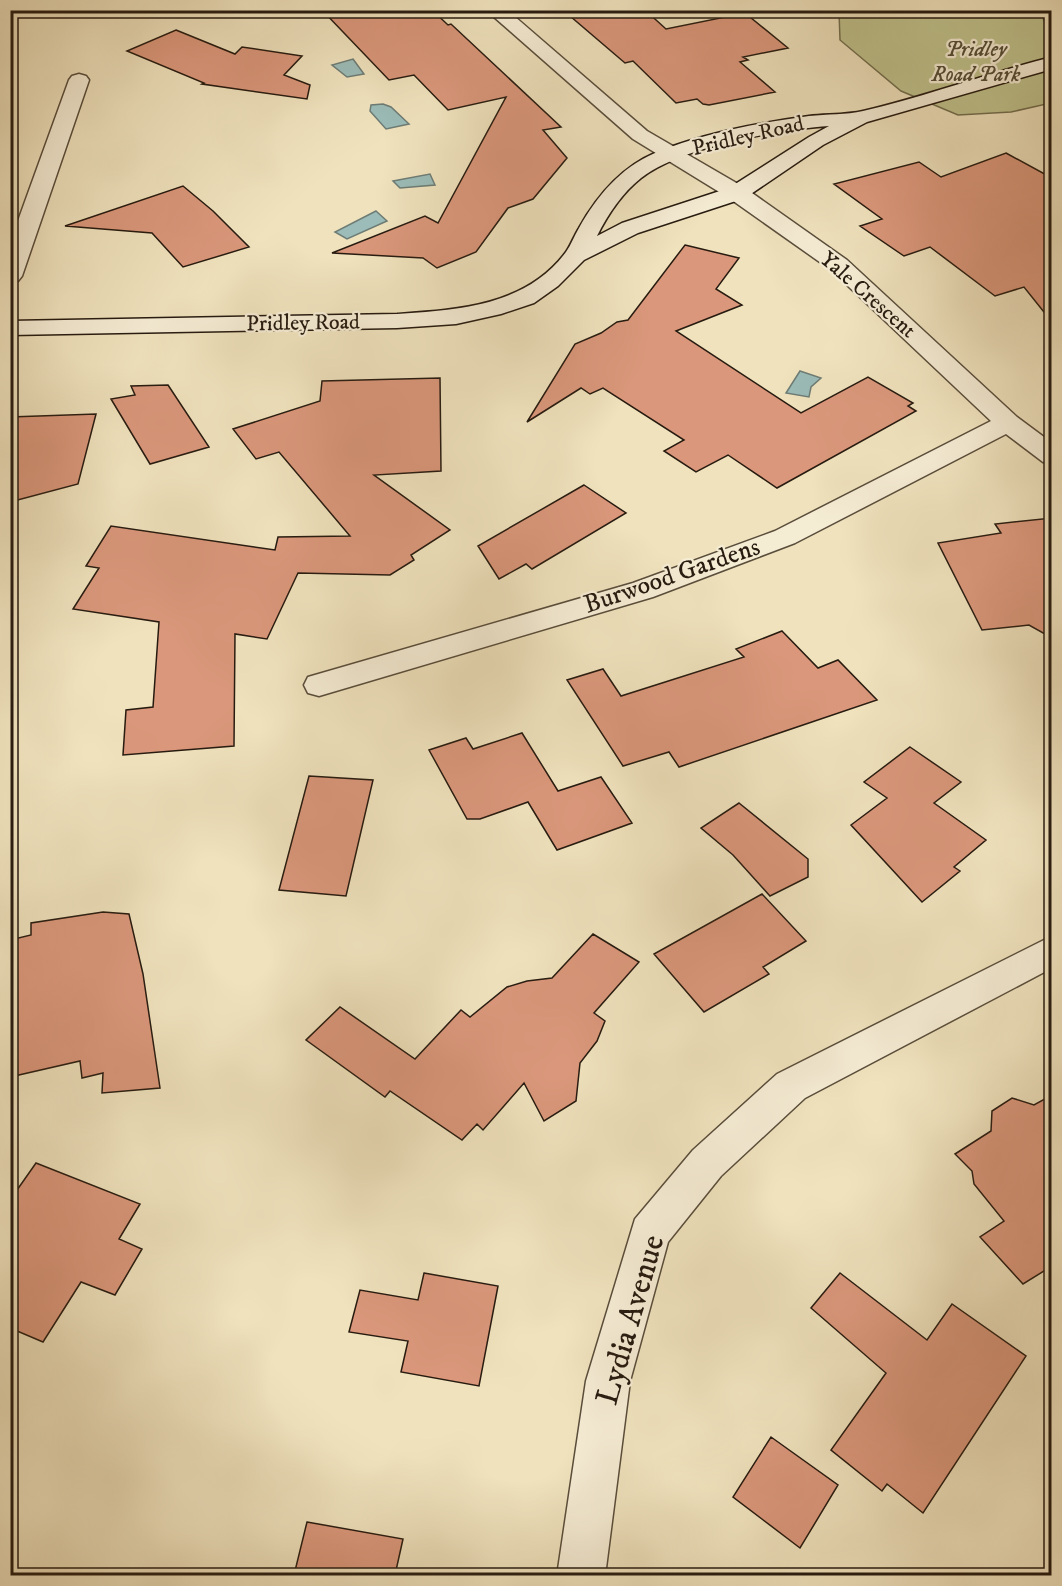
<svg xmlns="http://www.w3.org/2000/svg" width="1062" height="1586" font-family="'IM FELL DW Pica',serif">
<style>
.green{fill:#bfc28d;stroke:#736e4e;stroke-width:1.5}
.water{fill:#9bbcb8;stroke:#6d7c75;stroke-width:1.5}
.lines{fill:none;stroke-linecap:round;stroke-linejoin:round}
.stream{fill:#6d7c75;fill-rule:evenodd}
.building{fill:#da977b;stroke:#271b10;stroke-width:1.5}
.street-casing{stroke:#594d3b;stroke-width:3}
.secondary-casing{stroke:#271b10;stroke-width:3}
.street{fill:#f5ecd4;fill-rule:evenodd}
.secondary{fill:#f5ecd4;fill-rule:evenodd}
.labels{text-anchor:middle;dominant-baseline:central;stroke-width:4.5;stroke-linejoin:round;paint-order:stroke}
.far-park-label{font-size:22px;font-style:italic;fill:#554d36;stroke:#f5ecd4}
.far-street-label{font-size:22px;fill:#271b10;stroke:#f5ecd4}
.street-label{font-size:26px;fill:#271b10;stroke:#f5ecd4}
.near-street-label{font-size:32px;fill:#271b10;stroke:#f5ecd4}
</style>
<rect width="100%" height="100%" fill="#efe2bd"/>
<filter id="stains"><feTurbulence type="fractalNoise" baseFrequency=".00333" numOctaves="4"/><feColorMatrix values="0 0 0 0 .2 0 0 0 0 .09 0 0 0 0 .02 0 0 0 .5 -.17"/></filter>
<radialGradient id="worn" r=".72"><stop offset=".6" stop-color="#630" stop-opacity="0"/><stop offset="1" stop-color="#630" stop-opacity=".3"/></radialGradient>
<path class="green" d="M839,11h212v92l-40,9 -53,3 -57,-24 -61,-51z"/>
<path class="water" d="M353,59l11,15 -17,3 -15,-12z
M383,104l8,3 18,17 -23,5 -16,-18 1,-6z
M430,174l5,11 -35,3 -7,-7z
M376,211l11,10 -40,18 -12,-7z
M800,371l21,7 -10,9 -2,10 -23,-4z"/>
<g class="lines">
<path class="stream" d="M1041,10h8l1,13 -7,-2z"/>
</g>
<path class="building" d="M322,10h110l16,15 3,-1 110,103 -18,3 24,28 -34,41 -25,9 -32,44 -39,16 -14,-10 -91,-5 93,-37 13,7 68,-126 -58,13 -34,-35 -25,5z
M563,10h82l21,19 79,-16 43,35 -45,9 5,3 -8,2 35,30 -66,13 -6,-1 -6,-5 -21,4 -43,-42 -8,2z
M176,30l59,24 7,-7 60,9 -18,19 26,10 -3,14 -105,-15 2,-1 -77,-32z
M1006,153l46,25v144l-28,-35 -29,9 -65,-49 -26,9 -44,-30 22,-7 -48,-35 85,-22 22,15z
M183,186l30,25 36,36 -66,20 -31,-34 -87,-7z
M685,245l54,13 -23,31 26,16 -66,26 125,82 67,-36 45,26 -5,3 8,5 -139,77 -49,-33 -32,17 -32,-21 20,-11 -81,-52 -13,6 -9,-6 -54,34 48,-78 26,-11 16,-11 11,-2z
M440,378l1,93 -67,4 76,55 -39,25 3,5 -24,15 -92,-2 -31,66 -32,-5 -1,112 -111,9 3,-45 27,-3 6,-85 -86,-13 26,-41 -13,-2 25,-40 164,24 3,-13 72,-1 -71,-84 -23,7 -23,-30 87,-28 2,-20z
M168,385l41,62 -59,17 -39,-65 24,-4 -4,-9z
M96,414l-18,70 -68,18v-85z
M584,485l42,28 -94,56 -6,-5 -27,15 -21,-33z
M1052,518v120l-23,-13 -47,5 -44,-87 63,-10 -6,-9z
M782,631l36,37 20,-8 39,40 -198,67 -10,-15 -46,14 -56,-86 36,-11 18,27 123,-39 -8,-8z
M522,733l36,58 43,-14 31,46 -75,27 -29,-48 -48,17h-13l-38,-69 37,-12 7,11z
M910,747l51,35 -27,21 52,37 -32,27 6,4 -38,31 -71,-77 36,-27 -23,-16z
M309,776l64,4 -27,116 -67,-6z
M739,803l69,56v18l-38,19 -37,-41 -32,-27z
M762,894l44,47 -43,26 6,7 -65,38 -50,-58z
M103,912l26,2 14,60 17,114 -58,5 1,-20 -21,5 -2,-17 -70,16v-137l21,-5v-12z
M593,934l46,28 -45,51 11,8 -8,20 -17,22 -4,38 -32,20 -20,-38 -41,47 -6,-6 -15,16 -72,-49 -5,6 -79,-57 34,-33 75,52 46,-49 9,7 37,-30 20,-6 25,-3z
M1052,1095v171l-29,18 -43,-47 24,-16 -30,-37 -2,-13 -17,-17 36,-23 1,-20 20,-13 22,7z
M36,1163l104,41 -21,35 23,10 -27,46 -34,-13 -38,60 -33,-14v-128z
M424,1273l74,13 -19,100 -78,-14 7,-31 -59,-9 11,-42 58,10z
M840,1273l87,67 25,-36 74,52 -103,157 -36,-29 -5,7 -51,-41 55,-77 -75,-65z
M771,1437l67,48 -38,63 -67,-51z
M307,1522l96,17 -8,36h-101z"/>
<g class="lines">
<g class="street-casing">
<path id="street" d="M486,10h21l140,121 98,57 102,72 170,157 35,26v21l-9,-2 -37,-28 -211,109 -142,54 -334,99 -11,-3 -4,-8 4,-8 325,-94 142,-52 216,-110 -160,-151 -102,-72 -96,-59z
M79,74l7,2 3,4 -67,196 -4,5 -8,2v-40l59,-163 3,-4z
M1052,936v32l-247,130 -84,78 -53,66 -38,139 -25,195h-48l29,-195 49,-162 58,-69 84,-76z"/>
</g>
<g class="secondary-casing">
<path id="secondary" d="M1052,57v12l-185,53 -44,23 -78,53 -107,35 -54,27 -26,26 -24,17 -33,11 -45,10 -59,4 -387,7v-14l387,-7c61,-4 129,-8 169,-62 5,-7 8,-16 13,-24 18,-32 41,-60 76,-75 48,-20 103,-30 154,-37 18,-2 37,-1 54,-5 64,-15 125,-38 189,-54zM829,126l-20,11 -80,51 -107,35 -25,13c11,-22 25,-43 44,-58 41,-32 137,-48 188,-52z"/>
</g>
<use href="#street" class="street"/>
<use href="#secondary" class="secondary"/>
</g>
<g class="labels">
<g class="far-park-label">
<text x="976" y="49">Pridley<tspan x="976" dy="25">Road Park</tspan></text>
</g>
<g class="far-street-label">
<text transform="translate(748 136) rotate(-13)">Pridley Road</text>
<text transform="translate(868 295) rotate(41)">Yale Crescent</text>
<text transform="translate(303 323) rotate(-1)">Pridley Road</text>
</g>
<g class="street-label">
<text transform="translate(672 576) rotate(-19)">Burwood Gardens</text>
</g>
<g class="near-street-label">
<text transform="translate(631 1320) rotate(-74)">Lydia Avenue</text>
</g>
</g>
<rect width="1062" height="1586" fill="none" stroke="#efe2bd" stroke-width="36"/>
<rect x="12" y="12" width="1038" height="1562" fill="none" stroke="#271b10" stroke-width="3"/>
<rect x="18" y="18" width="1026" height="1550" fill="none" stroke="#271b10" stroke-width="1.5"/>
<rect width="100%" height="100%" filter="url(#stains)"/>
<rect width="100%" height="100%" fill="url(#worn)"/>
</svg>
